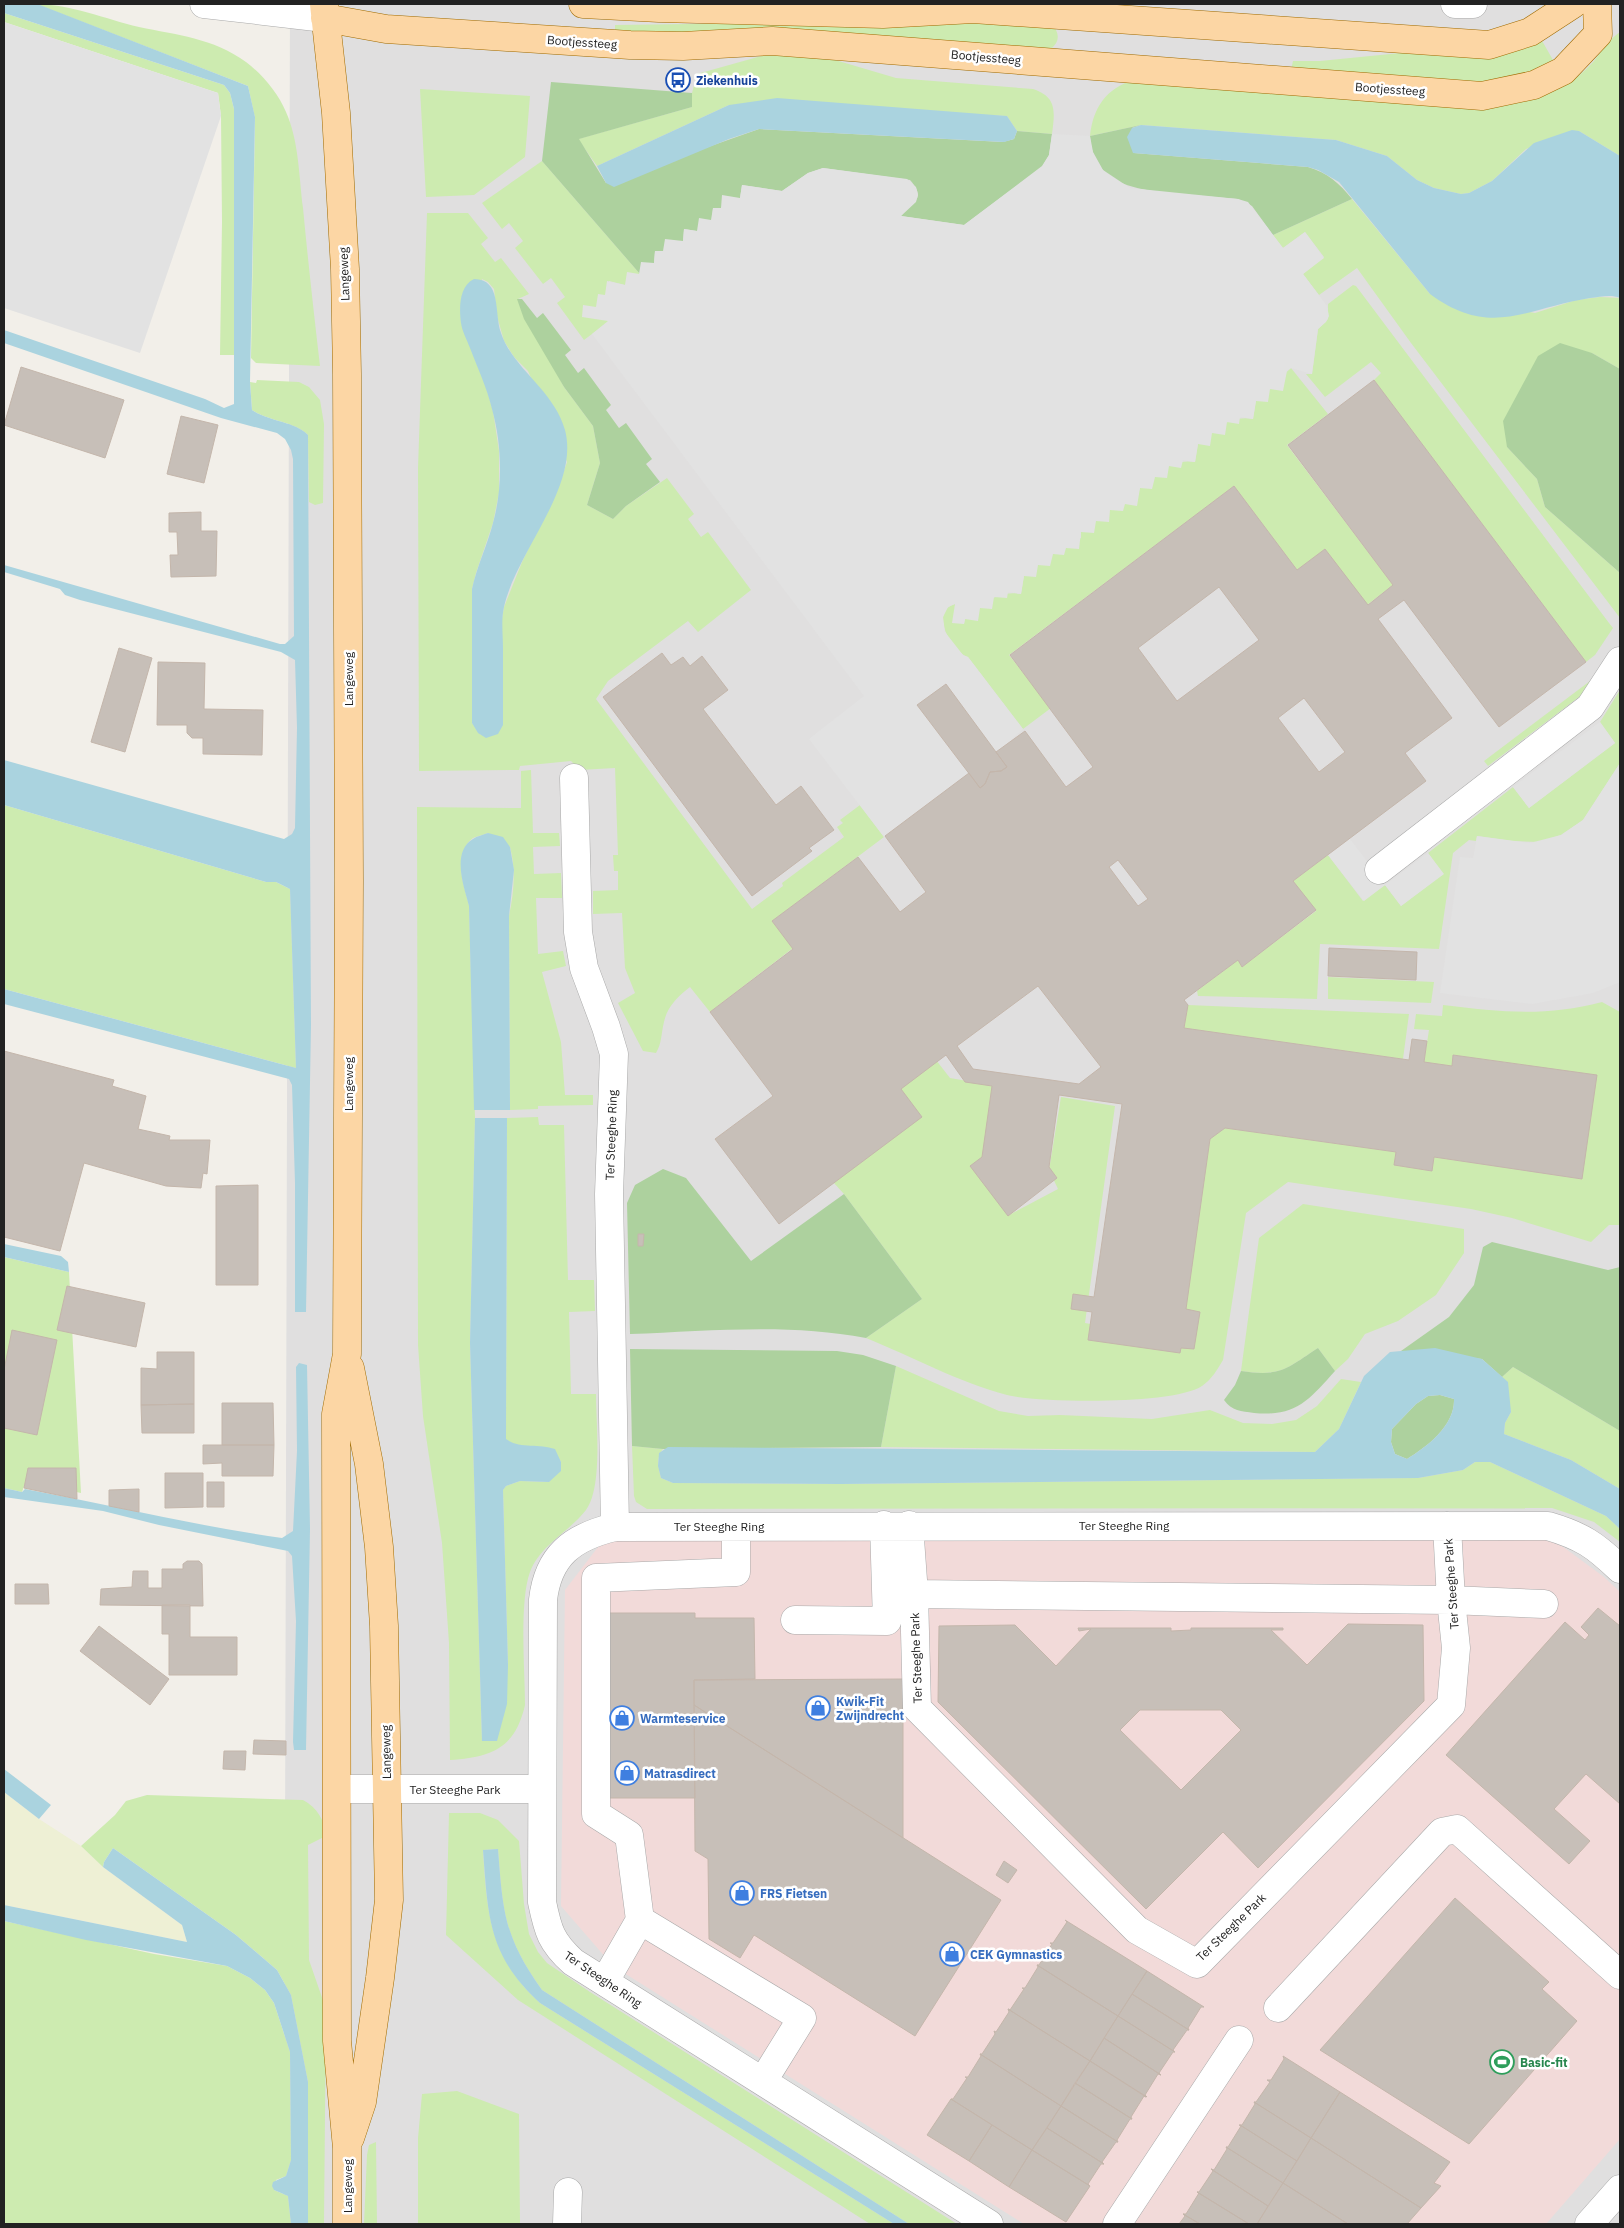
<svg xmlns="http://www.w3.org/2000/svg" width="1624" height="2228" font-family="'IBM Plex Sans',sans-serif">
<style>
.residential{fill:#e0dfdf}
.commercial{fill:#f2dad9}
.farmland{fill:#eef0d5}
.grass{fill:#cdebb0;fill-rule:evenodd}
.forest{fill:#add19e}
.parking{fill:#e2e2e2}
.water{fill:#aad3df;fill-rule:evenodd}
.building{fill:#c7bfb8;stroke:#c4b6ab;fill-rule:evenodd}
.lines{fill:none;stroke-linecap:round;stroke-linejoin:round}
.minor-casing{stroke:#a9a9a9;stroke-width:29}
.major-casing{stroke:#a06b00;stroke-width:29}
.minor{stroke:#fff;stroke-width:28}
.major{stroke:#fcd6a4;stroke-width:28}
.labels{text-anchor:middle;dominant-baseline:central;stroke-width:5;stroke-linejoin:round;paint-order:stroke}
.street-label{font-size:12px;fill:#222;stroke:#fff}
.transit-label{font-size:12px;font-weight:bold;fill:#164399;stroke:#fff;text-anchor:start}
.shop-label{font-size:12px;font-weight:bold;fill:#366cbe;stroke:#fff;text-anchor:start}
.leisure-label{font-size:12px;font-weight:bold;fill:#27864d;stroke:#fff;text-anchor:start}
</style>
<rect width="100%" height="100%" fill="#f2efe9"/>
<path class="residential" d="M290,4h1330v2220h-1336z"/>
<path class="commercial" d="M1547,1535l57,42 16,15v547l-74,85h-522l-411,-258 -52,-60 4,-316 40,-52z"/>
<path class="farmland" d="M4,1792l35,27 42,27 22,21 79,58 5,17 -183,-37z"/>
<path class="grass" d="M36,4c34,0 69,15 103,23 38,8 74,11 107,35 16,12 32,31 40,50 13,29 13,65 17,96 5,53 11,106 17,158l-64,-3 -5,-5 4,-240 -7,-32z
M4,13l220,72 6,8 4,16v246h-14l2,-133 -1,-106 -3,-23 -214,-71z
M978,20l77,8c5,9 3,15 -4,21l-436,-15v-9z
M1620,32v124l-41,-25 -53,18 -34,32 -23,12 -8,1 -27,-6 -17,-8 -30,-24 -51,-16 -195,-15 -51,11c3,-28 16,-48 44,-56l370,25c35,-4 66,-17 90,-44 8,-11 15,-21 26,-29z
M1541,39l12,21 -24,12 -41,11 -197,-13 2,-9h27z
M772,53l53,4 71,21 137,11c24,8 22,22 19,45l-35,-3 -10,-15 -278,-11 -132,61 -19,-27 114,-32v-14l5,-19z
M420,89l110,7 -5,61 -51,38 -48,2z
M542,161l98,113 -15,11 -16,-4 -1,41 -24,18 -27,-37 8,-6 -14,-19 -8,6 -28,-36 8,-7 -14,-18 -7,6 -20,-26z
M1352,199l78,95 105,19 41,-13 24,-3 20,1v71l-28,-16 -85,94 30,32 8,28 75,66v45l-209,-275 -54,-75 -38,27 -16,-21 21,-17 -19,-25 -22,16 -10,-13z
M427,213h41l20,25 -7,6 14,18 6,-4 28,36 -11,5 46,88 29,39 7,37 -13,42 26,14 13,-13 41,-28 27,36 -6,5 13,18 7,-5 43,58 -53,42 -10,-11 -80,60 -12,18 156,210 31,-23 -1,-3 62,-46 -7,-10 6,-4 -3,-3 20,-15 24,32 -112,84 21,27 -83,64 -20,-25c-12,9 -23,20 -26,35 -3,12 -2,21 -8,31l-13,-2 -25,-48 17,-10 -10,-25 -3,-55 -29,1v-23l25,-1v-19h-4l-1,-16h5l-3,-87 -35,2 -9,-9 -51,5 -1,4 -100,1 -1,-303zM482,279l6,3 6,7 3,27 7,25 10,16 14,14 39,91 -9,26 -36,74 -18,45 -23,128 -9,-12v-134l4,-16 17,-50 6,-30v-42l-6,-40 -9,-31 -9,-20z
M1353,285l3,1 253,337 4,5 -18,27 -9,7 -212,-282 7,-7 -10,-11 -46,35 -19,-23h6l6,-45 10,-10v-15z
M1291,368l37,46 -41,31 106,140 -26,20 -42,-56 -28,21 -63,-84 -225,169 42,53 -28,21 -55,-72c-17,-6 -39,-46 -13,-53l9,20 1,-5c18,-14 31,-29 56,-25l3,-19 29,-21 28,-16v-6l29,-22 28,-16 2,-6c18,-14 31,-30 55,-26l3,-18c18,-14 30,-29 55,-25l3,-19z
M257,380l42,2 10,5 11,13 4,24 -1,79 -8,2 -6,-3 -1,-67c-14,-14 -38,-13 -56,-25l-2,-28 6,1z
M1594,678l-11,16 -95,72 -4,-5z
M1620,690v73l-37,57 -22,15 -22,7 -27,-1 -35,-5 -1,5 -7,-1 -16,13 -14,96 -119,-5 -3,55 -119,-3 -1,-5 41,-31 4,7 74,-56 -23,-30 35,-26 35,46 22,-16 16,21 42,-32 -15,-21 85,-66 16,21 86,-65 -15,-21z
M531,770l2,63h26l1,13 -27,1 1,27 27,-1 1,25h-26l2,56 25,-3 3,15 -24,6 19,70 4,53h28v10l-55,1v3l-28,1 -1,-194c5,-24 7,-46 1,-69l-22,-14c-4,2 -11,3 -15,5 -21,16 -9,48 -4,67l6,213 -5,225 12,398 26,-76 -5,-175 3,-4 14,-5 29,1 12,-20 -4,-7 -45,-11 -6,-4 1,-322 31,-1 1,8h25l4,155h26l1,31 -26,1 2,82h25c0,29 7,93 -10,116 -18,23 -45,34 -56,62 -11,30 -5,99 -5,133 -10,44 -34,52 -75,55l-1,-117 -7,-100 -19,-127 -5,-71 -1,-538 104,1v-37z
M4,805l262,77h10l14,7 6,179 -292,-79z
M1328,977l106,5 -3,21 -103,-4z
M1602,1002l18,10v213h-11l-18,17 -79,-24 -41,-9 -183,-27 -42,31 -23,147c-6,10 -11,19 -21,26 -28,19 -161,17 -195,9 -47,-12 -96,-39 -141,-57l56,-39 -78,-105 -21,-23 71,-87 42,-24 14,18 46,8 13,129 49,-26 -9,-19 12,-73 54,9 -30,217 95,17 30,-201 15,-11 171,24 -2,13 38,6 2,-14 147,22 15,-104 -143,-20 -1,11 -28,-4 5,-32 -15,-1 2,-15 26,2 1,-11c57,7 103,12 159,-3z
M1188,1005l221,9 -6,45 -219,-31z
M1303,1204l161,25v24l-28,42 -38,26 -33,13 -17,25 -13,12 -17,-23c-32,21 -38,29 -77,23l18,-133z
M4,1257l65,15 12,221 -55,-12 -4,11 -18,-4z
M896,1366l103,45 29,5 32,-1 92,4 58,-9 33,13 29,1 24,-4 21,-14 24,-27 20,3 -22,47 -24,23 -434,-5z
M1513,1367l107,64v58l-49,-29 -67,-26 1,-11 6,-11 -9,-35z
M632,1446l31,3c-7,8 -5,18 -2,29l12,5 167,1 578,-6 45,-8 12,-8h15l116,54 14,13v13l-26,-20 -42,-14 -905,1 -11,-7 -2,-6z
M147,1795l156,5c14,7 22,21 23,36l-18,9 1,115 17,49 -2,215h-16v-142l-17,-87 -14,-25 -41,-35 -123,-87 -9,14 -1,5 -22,-21 34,-31 11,-14z
M449,1813h31l18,7 21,21 5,63 5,30 9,18 9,11 43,29 367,232h-48l-367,-234c-38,-53 -39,-77 -44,-141l-15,1c4,65 7,107 57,153l354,221h-24l-352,-224 -72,-65z
M4,1921l150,33 73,12 23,12 15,12 9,13 16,49 1,108 -5,16 -10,4 -2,10 14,6 3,28h-287z
M457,2091l62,23 1,110h-102v-86l4,-44z
M376,2142l1,82h-13l3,-69 2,-10z"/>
<path class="forest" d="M551,82l141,11v14l-113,32 27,44 153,-54 244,13 11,-3 3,-8 35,3 -3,21 -7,12 -78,58 -63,-9c10,-14 27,-16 9,-36l-87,-12 -15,5 -26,18 -40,-6 -2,13 -19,10h-8l-1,12 -15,11 -13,-2 -1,13 -20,10 -8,-1 -1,12 -14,11 -98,-113z
M1141,125l-9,3 2,25 174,14c20,6 31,16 44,32l-79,36 -21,-29 -14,-7c-20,-2 -39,-3 -58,-5 -40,-4 -87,-7 -90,-58z
M517,299h5l15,19 6,-5 28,37 -6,5 13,18 6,-5 27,37 -5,5 13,18 7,-5 26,36 -6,5 14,18 -34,24 -13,13 -26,-14 13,-42 -7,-37 -29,-39 -40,-68z
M1560,343l32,10 28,16v204l-75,-66 -8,-28 -30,-32 -4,-26 35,-65z
M663,1169l23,9 65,83 93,-67 78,105 -56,39c-77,-15 -158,-7 -236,-4l-3,-131 8,-18z
M1492,1242l116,28 12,-3v164l-107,-64 -11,10 -20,-18 -81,-8 48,-34 25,-32 9,-38z
M1318,1348l17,23c-26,29 -39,46 -81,42 -13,-2 -22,-2 -30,-13l11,-15 6,-14c39,6 45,-2 77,-23z
M630,1349l207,2 26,4 33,11 -15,81 -218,2 -31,-3z
M1440,1395l14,4c1,26 -26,47 -47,60l-12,-5 -4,-12 1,-13 24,-25 12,-8z"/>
<path class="parking" d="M4,22l214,71 3,23 -81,237 -136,-45z
M1052,134l38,2 3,16 10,18 27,18 108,11 10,3 35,46 22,-16 19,26 -21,16 24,32 2,10 -3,6 -8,7 -6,45 -21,-6 -4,3 -4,20 -13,-2 -2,13 -12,-1 -3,18 -13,-2 -1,7 -12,-2 -2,13 -13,-2 -2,13 -12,-2 -3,18 -12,-2 -2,8 -12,-2 -2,12 -12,-1 -3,12 -12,-1 -3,18 -12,-2 -2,7 -13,-1 -1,12 -13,-1 -2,12 -13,-1 -2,17 -13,-1 -2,7 -11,-1 -3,12 -12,-1 -2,12 -12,-1 -3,18 -13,-2 -1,6 -13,-1 -2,12 -12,-1 -2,13 -13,-2 -1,5 -12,-1 3,-19 -7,3 -5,10 2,15 18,23 5,2 55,72 -26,24 -113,84 -75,-98 55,-43 -272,-362 16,-13 -26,-4 1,-12 13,2 2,-13 7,1 2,-14 18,4 2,-13 12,2 2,-12 13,1 1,-12h8l2,-12 18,2 1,-12 13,2 2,-13 12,2 2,-12h8l1,-13 18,3 2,-13 40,6 26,-18 15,-5 84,11 9,8 2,8 -2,7 -15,14 63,9 78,-59 7,-11z
M1600,722l15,21 -86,65 -16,-21z
M1620,763v219l-27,11 -61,11 -92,-11 20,-136 13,1 4,-22 53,7 31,-8 22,-15z
M1350,839l35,46 43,-32 16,21 -43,32 -16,-21 -21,16 -36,-46z"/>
<path class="water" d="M4,4l36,1 208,81 7,31 -5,265 2,28c18,12 42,11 56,25l3,590 -5,287h-11v-129l-3,-98 -3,-6 -285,-75v-15l292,79 -6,-179 -14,-7h-10l-262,-77v-45l280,79 8,-5 3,-6 2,-100 -2,-68 -14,-8 -201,-52 -15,-5 -5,-6 -56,-17v-7l276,79h5l9,-8 -1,-177 -2,-9 -6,-11 -8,-6 -56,-15 -217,-75v-13l201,69 19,9 10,-4v-295l-4,-16 -6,-8 -220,-72z
M777,98l230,18 10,15 -3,8 -10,3 -245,-13 -30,10 -115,48 -8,-4 -9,-17 132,-61z
M1141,125l195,15 51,16 30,24 17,8 27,6 8,-1 23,-12 42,-38 38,-13 7,1 41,25v142c-9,-4 -20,-1 -30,0 -64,10 -99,41 -160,-4l-91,-112 -21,-12 -10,-3 -175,-14 -6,-16 5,-9z
M474,279c28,0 20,34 27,54 12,36 53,57 64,97 15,57 -49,122 -61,177 -3,13 -1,28 -1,42 0,25 0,51 0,76l-5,9 -12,4 -8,-5 -6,-10v-134c5,-23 15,-43 21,-66 10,-36 9,-78 -1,-114 -5,-21 -14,-40 -22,-61 -3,-8 -8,-17 -9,-25 -2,-15 -2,-37 13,-44z
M488,833l15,4 7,10 4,23 -5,46 1,194h-36l-5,-204c-5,-19 -18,-54 4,-67 4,-3 10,-4 15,-6z
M475,1118h32l-1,321c13,10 33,4 49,10l6,13v9l-12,11 -29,-1 -14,5 -3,4 5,175 -1,39 -10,37h-15l-12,-398z
M4,1244l57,12 7,6 1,10 -65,-15z
M1435,1348l47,11 26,23 3,30 -6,11 -1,11 67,26 49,29v40l-14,-13 -116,-54h-15l-12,8 -45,8 -578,6 -167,-1 -12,-5 -3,-12 1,-13 9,-6 647,5 24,-23 25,-53 26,-24zM1440,1395l14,4c1,26 -26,47 -47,60l-12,-5 -4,-12 1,-13 24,-25 12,-8z
M299,1363l8,2 3,164 -4,221h-12l-1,-8 3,-121 -4,-65 -4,-5 -129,-26 -56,-14 -99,-14v-9l18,4 3,-3c86,16 171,37 257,49l11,-7 4,-80 -1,-84z
M4,1769l47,36 -12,14 -35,-27z
M113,1848l123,87 41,35 14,25 17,87v142h-17l-3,-28 -14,-6 -2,-4 1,-4 13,-6 5,-16 -1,-108 -16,-49 -9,-13 -15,-12 -23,-12 -141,-26 -82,-19v-16l183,37 -5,-17 -79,-58 1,-5z
M498,1849c5,63 6,88 44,141l367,234h-15l-354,-221c-52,-47 -52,-87 -57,-153z"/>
<path class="building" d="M21,367l103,33 -19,58 -101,-33z
M1374,380l212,282 -87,65 -95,-127 -26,19 74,99 -47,35 21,28 -133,100 23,29 -74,57 -4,-7 -54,40 4,5 -4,23 225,32 3,-21 15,2 -3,21 28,4 1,-11 144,20 -15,104 -148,-22 -2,14 -38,-6 2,-13 -171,-24 -15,11 -24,170 14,3 -6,37 -13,-1 -1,5 -92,-13 4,-28 -21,-3 2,-15 21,3 28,-193 -63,-9 -10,72 8,11 -49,38 -38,-50 12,-9 10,-71 -27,-4 -19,-27 -45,34 21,28 -143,107 -64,-85 58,-43 -63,-84 83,-63 -21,-28 86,-64 42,55 26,-20 -41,-56 84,-63 11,15 5,-4 5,-12 11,-1 6,-4 -11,-15 29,-21 41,56 27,-20 -83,-112 224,-169 63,84 28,-21 43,56 25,-20 -105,-140zM1219,587l40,53 -82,61 -39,-53zM1304,698l41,54 -26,20 -41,-54zM1118,860l30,39 -10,7 -29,-39zM1038,986l63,81 -22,17 -106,-15 -16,-23z
M181,416l37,9 -14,58 -37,-9z
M201,512v19h16l-1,45 -45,1 -1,-22h8l-1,-23h-8v-19z
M119,648l33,10 -27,94 -34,-10z
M662,653l9,12 12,-8 7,9 12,-10 26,34 -25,19 73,96 25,-19 33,44 -25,18 3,3 -60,45 -149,-199z
M158,662l47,1 -1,46 59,1 -1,45 -59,-1v-16h-11l-5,-5v-8h-30z
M946,684l61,83 -6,4 -11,1 -5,12 -5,4 -63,-83z
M1329,948l88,4 -1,28 -88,-4z
M4,1051l110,29 -2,6 34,10 -8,33 32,7 -1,4h41l-3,34 -4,-1 -2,15 -35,-2 -82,-23 -24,88 -56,-14z
M258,1185v100h-42v-99z
M638,1234h6l-1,12h-5z
M67,1286l78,17 -9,44 -79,-17z
M12,1330l45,10 -20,95 -33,-7v-58z
M157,1352h37v52l-53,1v-37l16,1z
M222,1403h51l1,42h-52z
M194,1404v29h-52l-1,-28z
M203,1445h71l-1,31h-51v-13l-19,1z
M28,1468h48l1,31 -53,-11z
M165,1473h38v34l-38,1z
M207,1482h17v25h-17z
M139,1489v23l-30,-6v-16z
M187,1561h12l3,3 1,42 -103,-1 1,-16 31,-2 1,-16h15v17h14v-19h21v-5z
M15,1584h33l1,20h-34z
M162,1605h28v32h47v38h-68v-41h-7z
M1598,1608l22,18v178l-34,-30 -32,35 36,32 -21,23 -123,-109 119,-133 20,18 4,-5 -8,-8z
M603,1613h92v5h59l1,61 -61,1 1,118h-91z
M1348,1624l75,1 1,76 -166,167 -35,-36 -77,77 -208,-207 1,-76 76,-1 41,41 35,-37 -12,2 -1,-3h93v3l20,-1v-2h92v2h-12l36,35zM1140,1710h81l20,20 -60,60 -61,-60z
M99,1626l70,53 -19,26 -70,-54z
M903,1679v159l-209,-133v-25z
M694,1705l307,195 -86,136 -161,-101 -14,23 -31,-19 -1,-80 -13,-8z
M254,1740l32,1v14l-33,-1z
M224,1751h22l-1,19 -22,-1z
M1004,1861l13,9 -9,13 -12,-8z
M1455,1898l94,84 -7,7 35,32 -108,123 -149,-94z
M1065,1920l82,51 -29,45 -81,-51h2l13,-21 -2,-1h3l14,-21z
M1037,1965l81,51 -28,45 -82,-52 2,1 14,-21 -2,-1h3l13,-21z
M1147,1971l57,36h-3l-13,21 1,2 -57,-36z
M1132,1994l57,36h-2l-14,20 2,2 -57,-36z
M1008,2009l82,52 -29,45 -81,-52h2l13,-20 -1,-3 2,1 13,-20z
M1118,2016l57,36h-2l-14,21 2,2 -57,-37z
M1104,2038l57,37 -3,-1 -13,21 2,2 -57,-36z
M980,2054l81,52 -29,44 -81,-51h2l14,-21 -2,-1h3l13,-21z
M1283,2056l57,36 -29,46 -57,-36h2l14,-20 -3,-2h4l13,-21z
M1090,2061l56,36 -2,-1 -13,21 1,2 -57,-36z
M1075,2083l57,36h-2l-13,21 1,2 -57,-36z
M1340,2092l110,70 -16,21 7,3 -20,22 -110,-70z
M951,2099l41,26 -23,36 -42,-26z
M1254,2102l57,36 -14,23 -57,-36h2l13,-21z
M1061,2106l57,36h-2l-14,20 2,2 -57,-36z
M992,2125l40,25 -23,37 -40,-26z
M1239,2125h1l57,36 -14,22 -57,-36h2l13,-21z
M1047,2128l57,36h-3l-13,20 2,2 -58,-36z
M1311,2138l110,70 -14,16h-59l-65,-41z
M1226,2147l57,36 -15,23 -57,-37 3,1 13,-21z
M1032,2150l58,36 -24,36 -57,-35z
M1211,2169l57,37 -11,18h-8l-52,-32h2l14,-21z
M1283,2183l65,41h-91z
M1197,2192l52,32h-49l-17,-10h3l13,-21z
M1183,2214l17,10h-21l6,-8z"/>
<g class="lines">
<g class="minor-casing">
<path id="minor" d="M204,4l121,14
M1455,4h18
M574,778l4,154 6,36 22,59 8,27 -5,140 6,333
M1379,870l211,-163 30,-46
M909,1525l5,69 3,114 220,222 60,34 254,-259 5,-57 -5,-48 -4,-74
M736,1527v45l-140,6v236l33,21 11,85 162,98 -39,63
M914,1594l537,6 93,4
M795,1620l92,1 -3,-96
M338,1789h203
M605,1981l35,-61
M1278,2008l164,-176 15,-3 163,146
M567,2224l1,-32
M989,2224l-416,-262c-22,-20 -25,-31 -31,-60l1,-302c5,-44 29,-63 72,-73l933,-1c34,10 47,19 72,43
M1117,2224l122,-184
M1589,2224l31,-35"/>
</g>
<g class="major-casing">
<path id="major" d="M324,4l12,109 9,156 2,105 2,506 -2,474 -11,60 1,627 10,107v76
M583,4l76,4 224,6 90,-5 516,36 41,-13 43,-28
M325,18l61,11 244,16 53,1 89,-5 710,55 52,-11 29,-14 35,-37 -1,-30
M350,2138l12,-36 18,-124 9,-78 -5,-274 -5,-79 -10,-83 -19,-96"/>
</g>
<use href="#minor" class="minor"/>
<use href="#major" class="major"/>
</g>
<defs>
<g id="bus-ring" transform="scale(1.25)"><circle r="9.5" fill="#fff" stroke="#1a4fb4" stroke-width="1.5"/><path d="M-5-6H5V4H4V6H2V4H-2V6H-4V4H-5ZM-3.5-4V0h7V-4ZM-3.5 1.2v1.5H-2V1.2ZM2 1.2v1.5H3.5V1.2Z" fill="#1a4fb4"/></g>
<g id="shop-ring" transform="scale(1.25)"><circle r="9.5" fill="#fff" stroke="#3f7fe0" stroke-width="1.5"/><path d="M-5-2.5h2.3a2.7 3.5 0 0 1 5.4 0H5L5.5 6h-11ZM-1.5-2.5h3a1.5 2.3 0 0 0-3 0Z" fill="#3f7fe0"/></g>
<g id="stadium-ring" transform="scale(1.25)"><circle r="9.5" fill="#fff" stroke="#2e9e5b" stroke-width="1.5"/><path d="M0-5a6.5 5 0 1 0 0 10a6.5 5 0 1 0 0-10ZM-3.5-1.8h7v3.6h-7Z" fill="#2e9e5b"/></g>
</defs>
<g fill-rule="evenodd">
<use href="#bus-ring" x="678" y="80"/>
<use href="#shop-ring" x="818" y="1708"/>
<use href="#shop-ring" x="622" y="1718"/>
<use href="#shop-ring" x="627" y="1773"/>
<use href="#shop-ring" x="742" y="1893"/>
<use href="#shop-ring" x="952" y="1954"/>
<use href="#stadium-ring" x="1502" y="2062"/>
</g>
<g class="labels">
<g class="street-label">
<text transform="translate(582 42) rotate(4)">Bootjessteeg</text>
<text transform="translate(986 57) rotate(5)">Bootjessteeg</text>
<text transform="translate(1390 89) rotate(4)">Bootjessteeg</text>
<text transform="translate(344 274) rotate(-92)">Langeweg</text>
<text transform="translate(348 679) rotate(-90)">Langeweg</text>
<text transform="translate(348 1084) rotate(-90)">Langeweg</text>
<text transform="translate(611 1135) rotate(-88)">Ter Steeghe Ring</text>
<text x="1124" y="1525">Ter Steeghe Ring</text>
<text x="719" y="1526">Ter Steeghe Ring</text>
<text transform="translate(1451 1584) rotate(-94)">Ter Steeghe Park</text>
<text transform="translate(916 1658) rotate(-92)">Ter Steeghe Park</text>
<text transform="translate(386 1752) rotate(-91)">Langeweg</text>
<text x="455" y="1789">Ter Steeghe Park</text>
<text transform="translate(1231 1927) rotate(-44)">Ter Steeghe Park</text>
<text transform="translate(603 1979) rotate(34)">Ter Steeghe Ring</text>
<text transform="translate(347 2186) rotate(-90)">Langeweg</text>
</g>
<g class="transit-label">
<text x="696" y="80">Ziekenhuis</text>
</g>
<g class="shop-label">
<text x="836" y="1701">Kwik-Fit<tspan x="836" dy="14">Zwijndrecht</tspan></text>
<text x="640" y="1718">Warmteservice</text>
<text x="644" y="1773">Matrasdirect</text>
<text x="760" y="1893">FRS Fietsen</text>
<text x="970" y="1954">CEK Gymnastics</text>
</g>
<g class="leisure-label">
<text x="1520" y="2062">Basic-fit</text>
</g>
</g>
<rect width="1624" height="2228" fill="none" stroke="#222222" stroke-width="10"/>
</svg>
